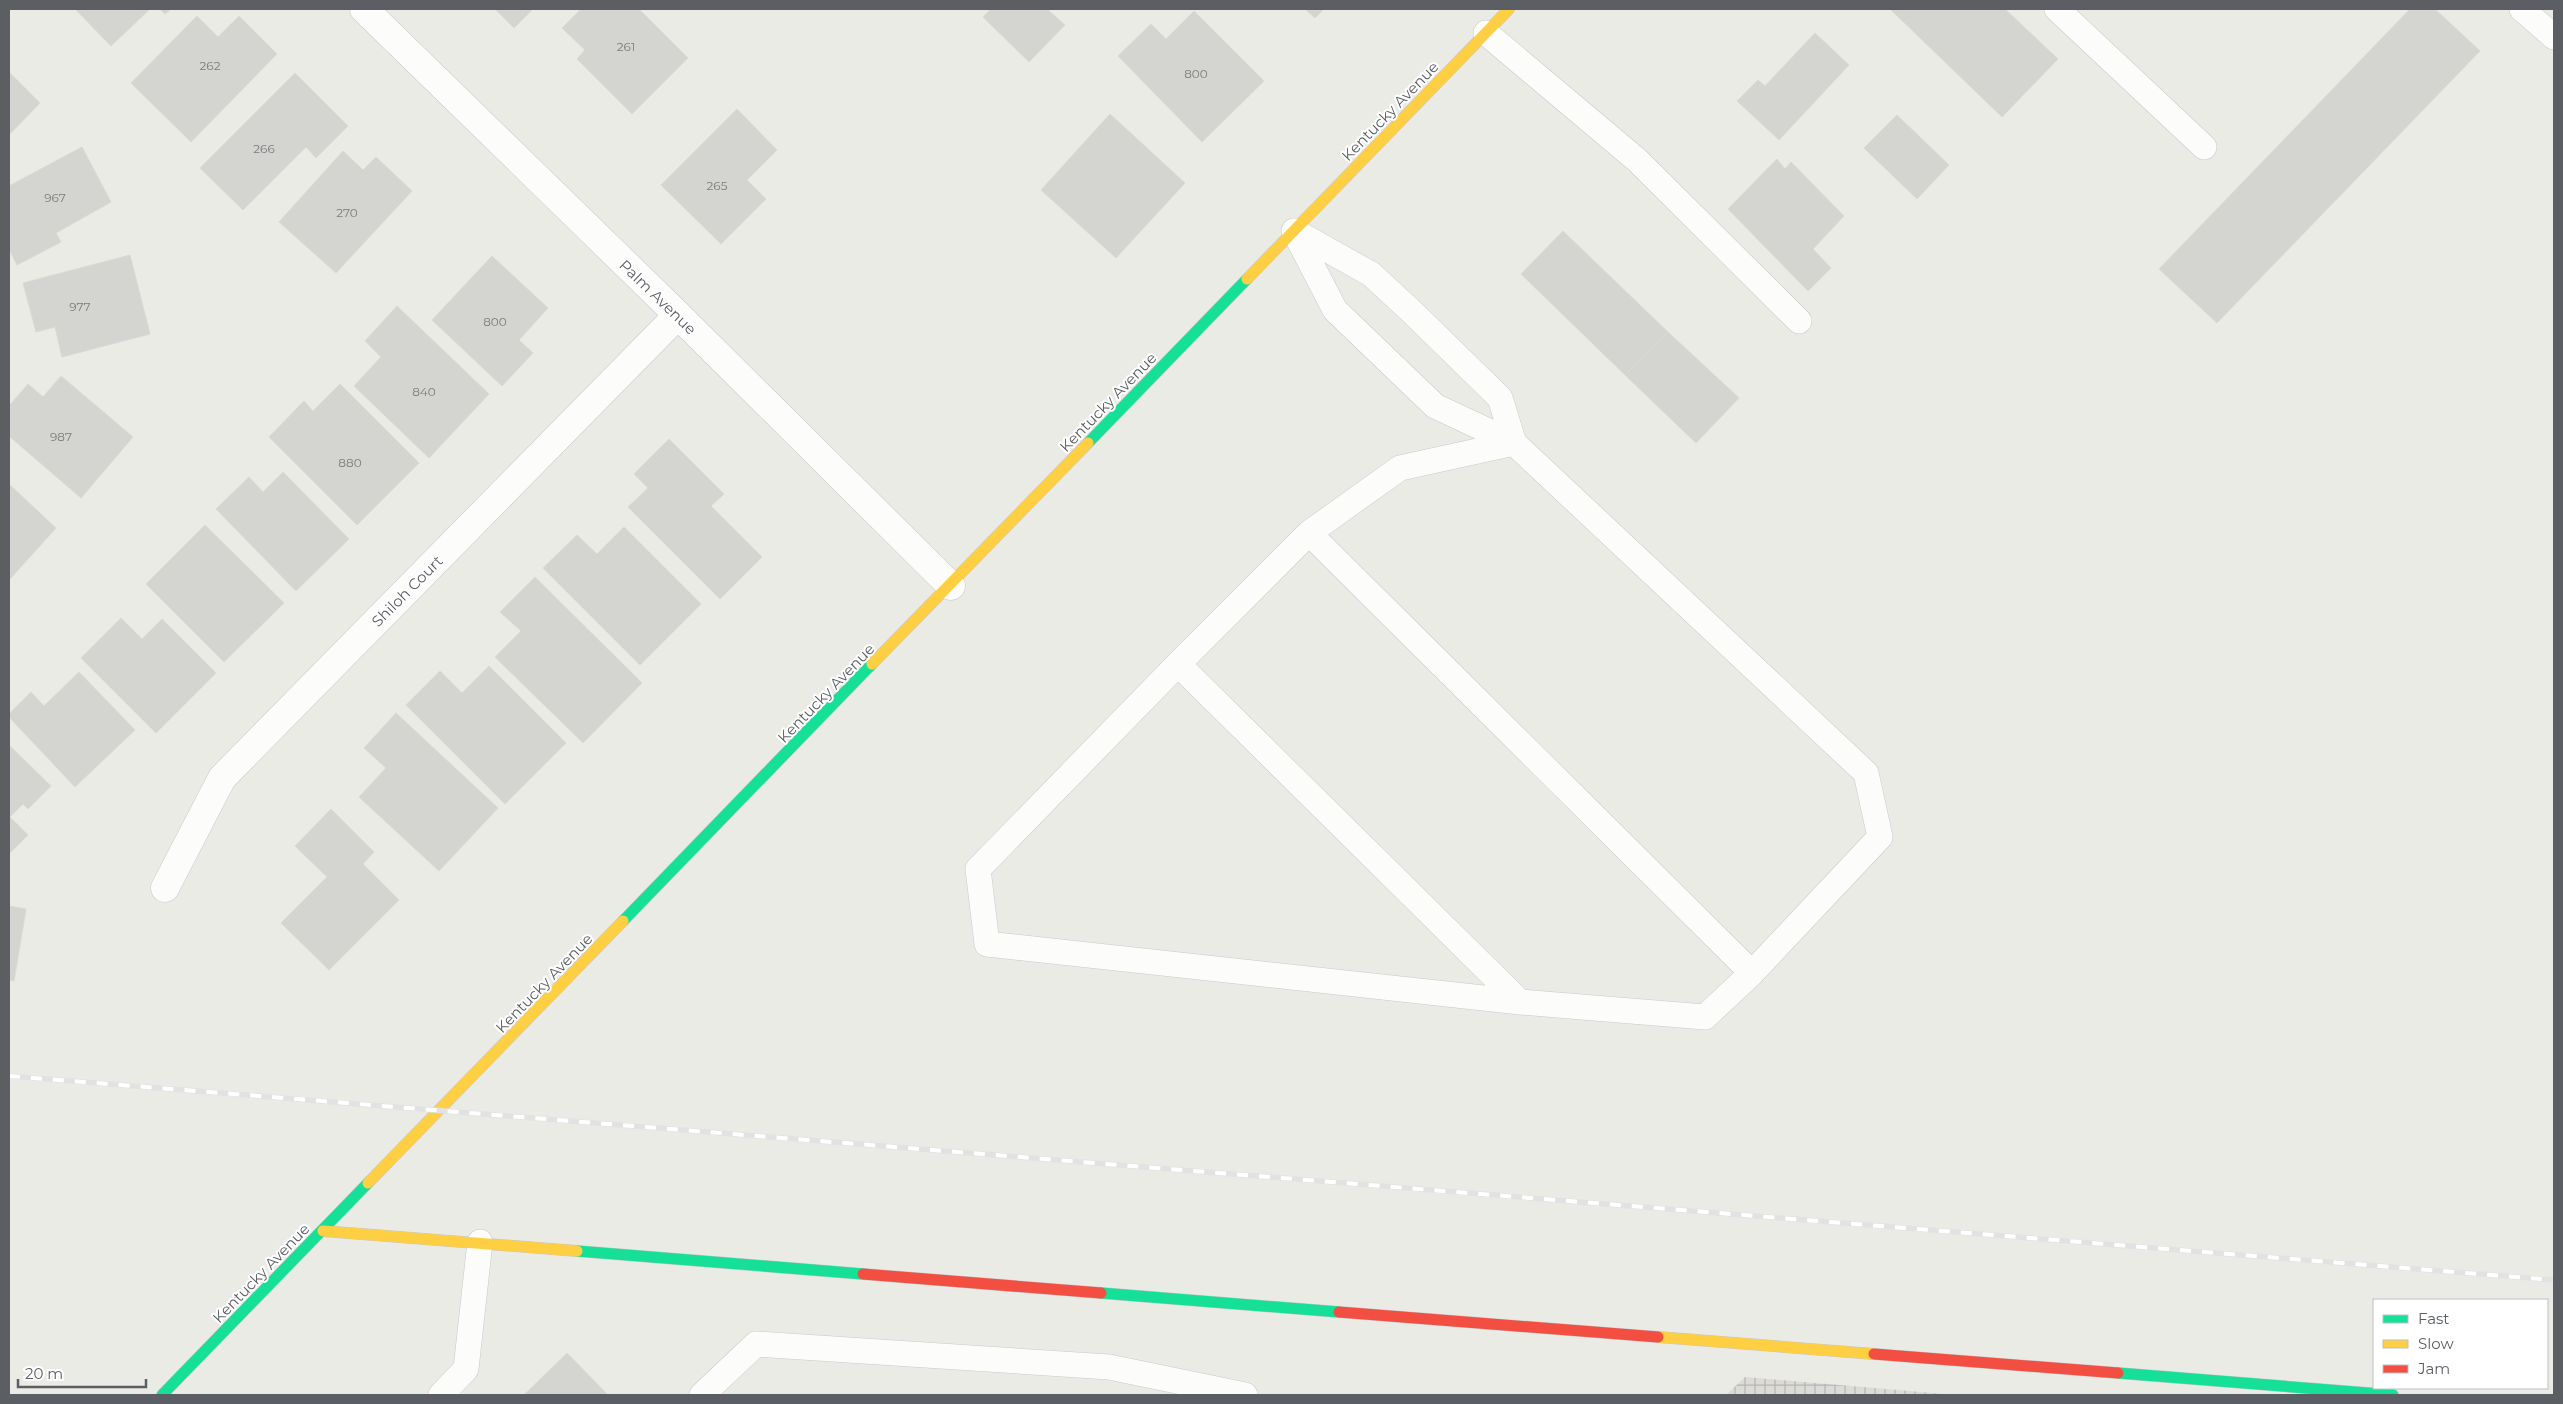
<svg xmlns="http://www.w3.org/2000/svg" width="2563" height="1404" font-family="Montserrat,sans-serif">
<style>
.industrial{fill:url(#industrial-grid)}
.building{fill:#d4d4d1;stroke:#dad9d5}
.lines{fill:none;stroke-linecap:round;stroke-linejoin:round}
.lane-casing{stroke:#c8c9c8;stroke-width:26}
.street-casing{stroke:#c8c9c8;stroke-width:29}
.fast-casing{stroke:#c9c9c9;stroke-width:12}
.slow-casing{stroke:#c9c9c9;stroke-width:12}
.jam-casing{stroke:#c9c9c9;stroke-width:12}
.lane{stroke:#fcfcfb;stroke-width:25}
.street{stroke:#fcfcfb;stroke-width:28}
.fast{stroke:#16e098;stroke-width:11}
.slow{stroke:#ffcf43;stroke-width:11}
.jam{stroke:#f24e42;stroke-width:11}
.rail-casing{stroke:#e2e2e2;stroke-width:5.5}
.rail{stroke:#fff;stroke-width:4;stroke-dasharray:11;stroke-linecap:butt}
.labels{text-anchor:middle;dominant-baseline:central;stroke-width:4;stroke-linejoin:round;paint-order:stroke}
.number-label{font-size:12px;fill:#7a7d7f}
.street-label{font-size:15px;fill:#5b5f63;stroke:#fff}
</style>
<defs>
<pattern id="industrial-grid" width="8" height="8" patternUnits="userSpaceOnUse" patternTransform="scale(1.25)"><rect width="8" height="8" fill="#dcdbd7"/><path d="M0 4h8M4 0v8" fill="none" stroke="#b5b5b2"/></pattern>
</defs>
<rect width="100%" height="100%" fill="#ebebe6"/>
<path class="industrial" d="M1745,1377l211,18h-230z"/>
<path class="building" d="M75,9h75l-39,37z
M160,9h11l-6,5z
M495,9h38l-19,19z
M581,9h58l49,49 -56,56 -55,-55 8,-9 -23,-22z
M991,9h56l18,16 -36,37 -46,-45z
M1305,9h19l-9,9z
M1890,9h115l53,50 -56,58z
M2410,9h25l45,42 -263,272 -58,-54z
M1194,11l70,70 -62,61 -84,-86 33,-32 15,15z
M197,16l21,21 21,-21 38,38 -86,88 -60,-59z
M1815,33l34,32 -70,75 -42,-39 21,-21 7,6z
M9,72l31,31 -31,32z
M295,73l53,53 -32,32 -10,-11 -63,63 -43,-42z
M737,109l40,41 -30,30 19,19 -45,45 -60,-59z
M1110,114l75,69 -69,75 -75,-68z
M1897,115l52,50 -32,34 -53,-51z
M82,147l29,55 -55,31 5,9 -44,23 -8,-16v-63z
M343,151l20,19 13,-13 36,34 -76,82 -57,-51z
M1777,159l8,10 6,-7 53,54 -31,33 18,19 -23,23 -80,-82z
M1563,231l105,101 -43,43 -104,-101z
M130,255l20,79 -88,23 -7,-30 -19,5 -13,-49z
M492,256l56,52 -29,32 14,13 -31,33 -70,-66z
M397,306l92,88 -60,64 -75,-72 27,-29 -16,-16z
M1668,332l71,66 -43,45 -71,-68z
M61,376l72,61 -52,61 -72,-62v-30l19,-22 15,13z
M340,384l79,79 -62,62 -88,-88 35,-36 9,10z
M669,439l55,55 -13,12 51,51 -42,42 -92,-92 20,-19 -14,-14z
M283,472l66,67 -53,52 -80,-82 33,-32 14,15z
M9,484l47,44 -46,51 -1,-1z
M205,525l79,78 -60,59 -78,-78z
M624,527l77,77 -61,61 -97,-97 34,-33 20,19z
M535,577l107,106 -59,60 -88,-86 26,-26 -21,-19z
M121,618l21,21 20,-20 54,54 -60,60 -75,-75z
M489,666l77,77 -61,61 -99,-99 34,-34 22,22z
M79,672l56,58 -60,57 -66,-70v-3l22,-22 13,14z
M396,713l102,95 -59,63 -80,-74 27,-29 -22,-20z
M9,745l42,41 -23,23 -5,-5 -13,13 18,18 -19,19z
M331,809l43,43 -11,12 36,36 -70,70 -48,-47 46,-46 -32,-31z
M9,906l17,3 -12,72 -5,-1z
M567,1353l41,42h-84z"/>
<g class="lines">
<g class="lane-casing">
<path id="lane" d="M2057,9l147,138
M2522,9l32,28
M1486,33l151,127 162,161
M1294,231l41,79 100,96 79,37 352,330 14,64 -128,136 -47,44 -185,-15 -533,-58 -9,-75 200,-205 131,-131 91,-65 114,-25 -14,-45 -89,-87 -40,-37 -77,-43
M1309,533l443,440
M1178,664l342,338
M441,1395l25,-26 14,-127
M702,1395l54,-51 353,23 136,28"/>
</g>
<g class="street-casing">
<path id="street" d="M364,9l314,306 273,271
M165,888l57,-110 456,-463"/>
</g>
<g class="fast-casing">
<path id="fast" d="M1088,443l159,-164
M623,921l249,-257
M577,1251l286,23
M1101,1293l238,19
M2118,1373l275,22
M162,1395l206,-212"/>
</g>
<g class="slow-casing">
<path id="slow" d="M1247,279l262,-270
M872,664l216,-221
M368,1183l255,-262
M323,1231l254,20
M1658,1337l216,17"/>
</g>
<g class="jam-casing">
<path id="jam" d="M863,1274l238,19
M1339,1312l319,25
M1874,1354l244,19"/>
</g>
<use href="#lane" class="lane"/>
<use href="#street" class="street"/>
<use href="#fast" class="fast"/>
<use href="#slow" class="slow"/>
<use href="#jam" class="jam"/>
<g class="rail-casing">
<path id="rail" d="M9,1076l2545,204"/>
</g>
<use href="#rail" class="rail"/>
</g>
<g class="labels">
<g class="number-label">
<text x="626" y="46">261</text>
<text x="210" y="65">262</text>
<text x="1196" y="73">800</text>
<text x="264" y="148">266</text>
<text x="717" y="185">265</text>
<text x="55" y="197">967</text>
<text x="347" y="212">270</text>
<text x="80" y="306">977</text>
<text x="495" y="321">800</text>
<text x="424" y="391">840</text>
<text x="61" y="436">987</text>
<text x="350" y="462">880</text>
</g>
<g class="street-label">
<text transform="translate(1390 111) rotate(-46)">Kentucky Avenue</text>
<text transform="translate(658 297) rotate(44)">Palm Avenue</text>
<text transform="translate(1108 402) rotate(-46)">Kentucky Avenue</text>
<text transform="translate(407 591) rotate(-45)">Shiloh Court</text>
<text transform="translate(826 693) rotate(-46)">Kentucky Avenue</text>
<text transform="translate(544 983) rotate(-46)">Kentucky Avenue</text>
<text transform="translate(261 1273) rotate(-46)">Kentucky Avenue</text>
</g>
</g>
<rect width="2563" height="1404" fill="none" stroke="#5b5f63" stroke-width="20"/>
<rect x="2373" y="1299" width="175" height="90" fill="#ffffff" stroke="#bdbfc1"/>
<rect x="2383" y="1315" width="25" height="8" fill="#16e098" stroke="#bdbfc1"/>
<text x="2418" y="1324" font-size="15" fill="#5b5f63">Fast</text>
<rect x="2383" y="1340" width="25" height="8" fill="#ffcf43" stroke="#bdbfc1"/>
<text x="2418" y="1349" font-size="15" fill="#5b5f63">Slow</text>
<rect x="2383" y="1365" width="25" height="8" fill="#f24e42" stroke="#bdbfc1"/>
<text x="2418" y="1374" font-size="15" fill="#5b5f63">Jam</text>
<path d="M18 1379v8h128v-8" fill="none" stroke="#5b5f63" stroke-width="2.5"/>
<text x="25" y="1379" font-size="15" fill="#5b5f63" stroke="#ffffff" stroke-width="4" paint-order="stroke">20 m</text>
</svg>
